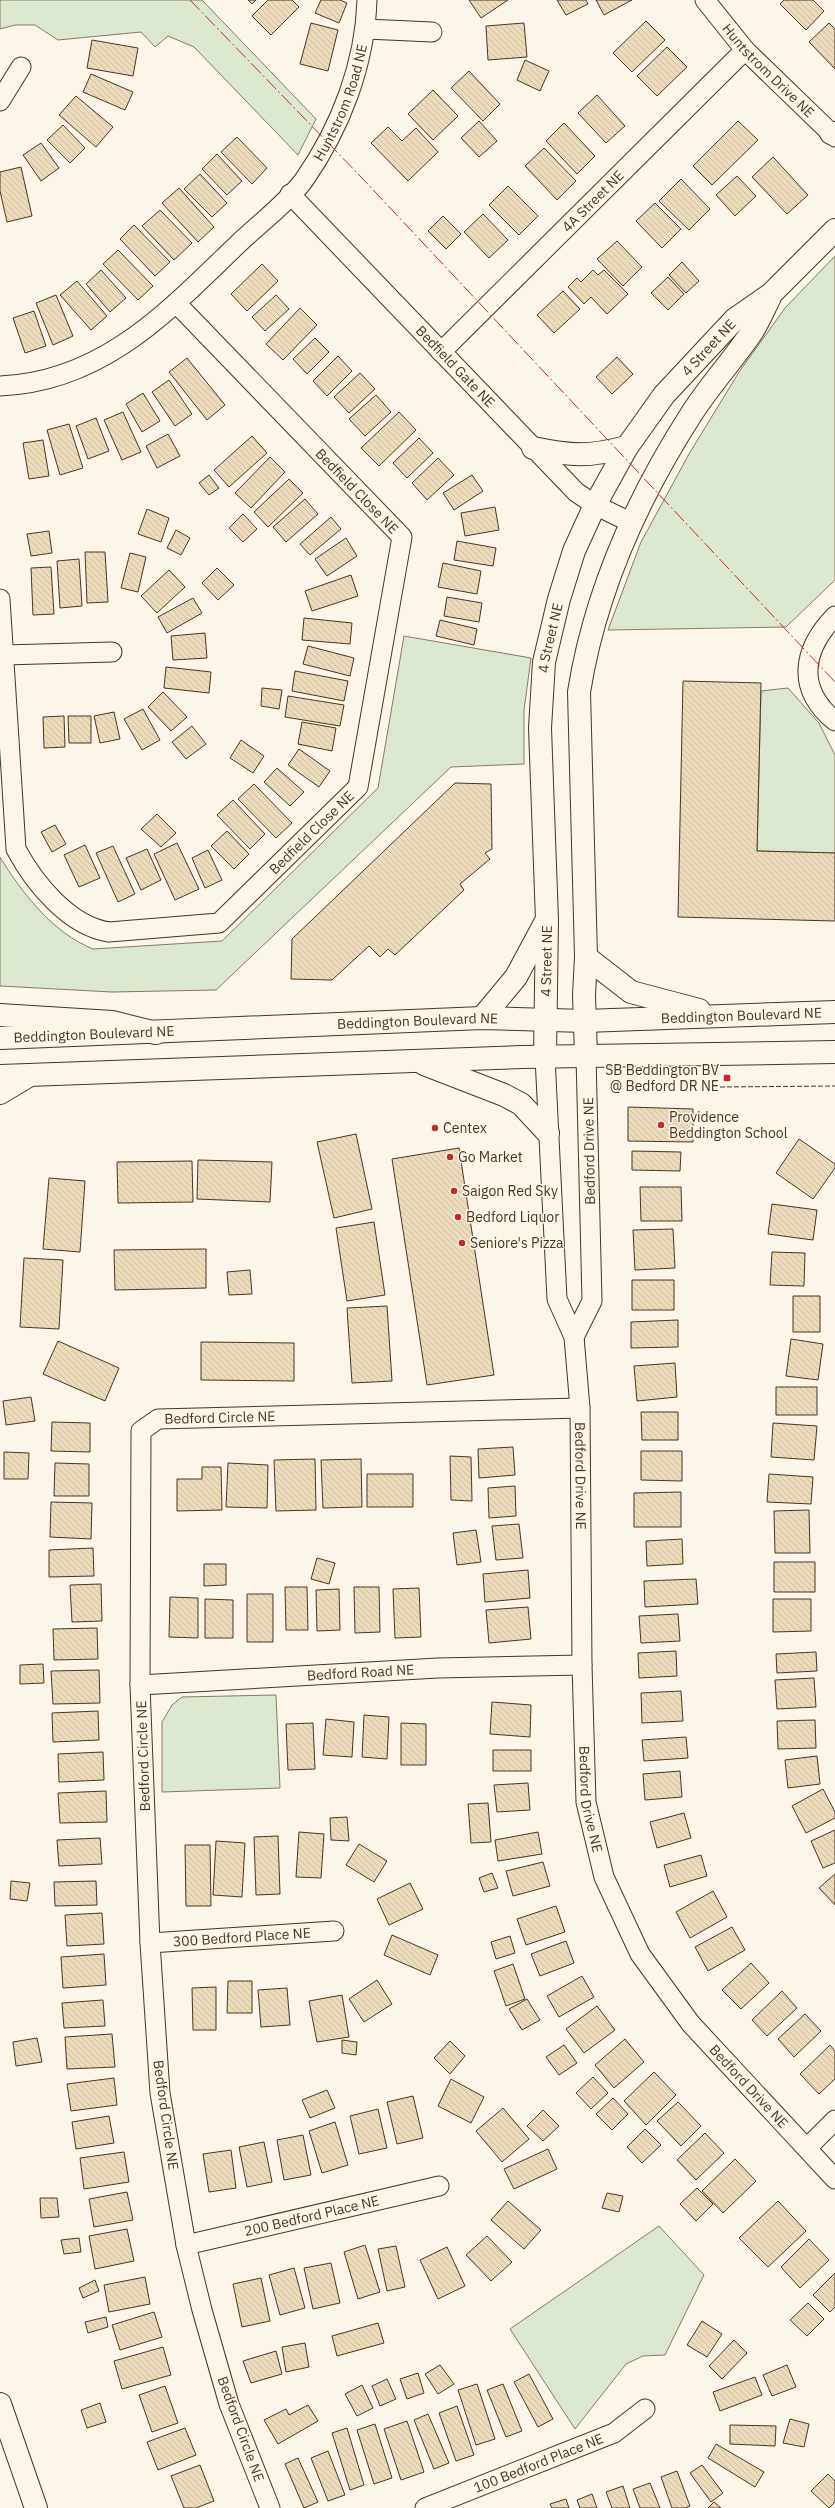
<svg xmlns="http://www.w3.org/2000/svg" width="835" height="2508" font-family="'IBM Plex Sans',sans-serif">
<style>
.green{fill:#dce7d0;stroke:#887966}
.building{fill:url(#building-back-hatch);stroke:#4a3520}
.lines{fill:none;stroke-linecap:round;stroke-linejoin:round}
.minor-casing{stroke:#4a3520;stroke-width:21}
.secondary-casing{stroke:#4a3520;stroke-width:24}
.primary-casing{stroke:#4a3520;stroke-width:24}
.minor{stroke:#fbf6e9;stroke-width:19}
.secondary{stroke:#fbf6e9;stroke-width:22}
.primary{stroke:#fbf6e9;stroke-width:22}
.fence{stroke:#4a3520;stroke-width:1;stroke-dasharray:5 2;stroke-linecap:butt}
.power{stroke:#c62828;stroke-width:1;stroke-dasharray:14 3 2 3;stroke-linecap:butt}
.poi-dot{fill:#c62828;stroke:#fbf6e9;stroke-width:1.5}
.labels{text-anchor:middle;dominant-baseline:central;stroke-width:3;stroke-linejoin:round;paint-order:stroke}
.street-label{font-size:14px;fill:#4a3520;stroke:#fbf6e9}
.poi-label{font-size:14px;fill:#4a3520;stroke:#fbf6e9;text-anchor:start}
</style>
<defs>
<pattern id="building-back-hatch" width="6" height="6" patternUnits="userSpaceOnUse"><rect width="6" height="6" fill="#ecdcbc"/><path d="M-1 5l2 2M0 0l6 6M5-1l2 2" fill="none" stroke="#ccbda1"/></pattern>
</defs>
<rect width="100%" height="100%" fill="#fbf6e9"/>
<path class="green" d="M0,0h202l114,119 -18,36 -104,-108 -26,-11 -13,11 -14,-15 -83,8 -23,-15h-20l-15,4z
M835,256v324l-49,47 -178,3 33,-88 48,-88 50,-82 46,-64z
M404,636l127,22 -7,52v54l-73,3 -235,223 -104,2 -112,-6v-129c22,36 53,76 93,92l129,-8 156,-153z
M788,688l31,35 16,32v98l-78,-2 4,-160z
M276,1695l4,93 -118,4v-70l10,-17 10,-8z
M659,2226l45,49 -39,80 -22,1 -17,8 -51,65 -65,-100z"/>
<path class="building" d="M248,0h8l-4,4z
M268,0h24l7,7 -28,28 -19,-19z
M321,0h19l7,3 -8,20 -24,-10z
M469,0h39l-27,18z
M557,0h29l2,4 -22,11z
M596,0h36l-28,15z
M784,0h29l11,11 -18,19 -26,-26z
M646,21l19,19 -33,32 -19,-19z
M311,23l27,7 -10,41 -28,-7z
M524,23l3,34 -39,3 -2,-34z
M829,23l6,6v40l-26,-27z
M92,40l46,8 -5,28 -46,-8z
M667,47l20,20 -30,29 -20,-20z
M525,60l24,11 -9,20 -23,-11z
M469,71l31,33 -17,17 -32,-33z
M91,74l42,18 -8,18 -42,-18z
M433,90l25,26 -25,24 -25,-26z
M597,95l28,31 -19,17 -28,-30z
M76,96l37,31 -17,20 -37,-32z
M479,121l18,20 -18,16 -18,-19z
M738,121l20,19 -46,45 -19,-19z
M564,123l31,33 -18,18 -31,-33z
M63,125l22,23 -15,15 -23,-23z
M388,127l14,14 14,-13 22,24 -30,29 -37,-38z
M237,137l30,31 -15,16 -31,-32z
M41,143l18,25 -18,13 -18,-26z
M544,148l32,33 -19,19 -32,-34z
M217,154l25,27 -15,14 -25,-26z
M773,157l35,38 -21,19 -35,-37z
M21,167l11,49 -25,6 -7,-31v-19z
M200,174l27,29 -15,14 -28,-28z
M737,176l19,20 -21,20 -19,-21z
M681,179l29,30 -21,21 -30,-29z
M508,186l30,30 -19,19 -30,-30z
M179,188l35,39 -16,15 -36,-39z
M655,203l26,26 -19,19 -26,-27z
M160,210l32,33 -18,17 -32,-34z
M483,214l25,26 -19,18 -25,-26z
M443,216l18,18 -15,15 -18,-18z
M134,225l36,37 -15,14 -35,-37z
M617,241l25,26 -19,19 -26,-27z
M118,250l35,36 -15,14 -35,-36z
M682,262l17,19 -13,12 -17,-18z
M262,264l16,17 -31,30 -16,-17z
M101,270l25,28 -16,14 -24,-28z
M593,270l5,5 6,-5 24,24 -21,20 -16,-17 -7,7 -16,-17 9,-9 4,4z
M668,277l16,17 -16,16 -17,-17z
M77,281l30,35 -16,14 -31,-35z
M563,291l17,18 -26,24 -17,-18z
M56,295l17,41 -20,9 -17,-42z
M276,295l13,14 -24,22 -13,-14z
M300,308l17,17 -34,35 -17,-16z
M34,311l12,35 -21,7 -12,-35z
M315,338l14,14 -22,22 -14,-15z
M338,356l14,15 -25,25 -14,-15z
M617,357l16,17 -21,20 -16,-17z
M187,358l38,47 -18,15 -38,-48z
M360,373l15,16 -26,24 -15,-16z
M169,380l23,34 -17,12 -23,-34z
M143,393l17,28 -18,11 -16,-28z
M376,395l15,17 -26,24 -16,-17z
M123,412l18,40 -19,8 -18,-40z
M399,412l17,18 -37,36 -18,-18z
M96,418l13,33 -21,8 -12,-33z
M69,424l14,44 -23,7 -13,-45z
M168,434l12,22 -23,12 -11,-22z
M252,436l15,17 -38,34 -15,-17z
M419,438l14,15 -26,25 -14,-15z
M43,440l6,36 -20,3 -6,-36z
M270,457l15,15 -34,36 -16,-15z
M438,458l16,17 -27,25 -15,-17z
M209,475l10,13 -10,7 -10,-12z
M472,475l11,16 -29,19 -11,-17z
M289,479l14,14 -35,34 -14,-15z
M305,499l13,15 -32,28 -13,-15z
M495,507l4,23 -34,6 -4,-23z
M147,509l22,9 -8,24 -23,-8z
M243,514l14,15 -14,13 -14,-14z
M331,517l10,12 -31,26 -10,-11z
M176,530l14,8 -9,17 -14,-7z
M49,531l3,22 -21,3 -4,-22z
M346,538l11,18 -30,20 -12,-17z
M457,541l39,7 -3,18 -39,-6z
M85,552h20l3,50 -21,1z
M130,553l16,4 -8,35 -17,-4z
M79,559l3,47 -22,2 -3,-47z
M443,563l38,8 -4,23 -39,-7z
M51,567l3,47 -21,1 -2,-47z
M217,568l17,17 -16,15 -16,-17z
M169,570l16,17 -28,26 -16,-17z
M351,575l7,21 -46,15 -7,-20z
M447,597l35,6 -3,19 -35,-6z
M193,598l9,15 -35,20 -9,-16z
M304,618l48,5 -2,21 -48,-4z
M440,620l37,9 -3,16 -38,-9z
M205,633l2,25 -34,2 -2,-24z
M308,646l46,12 -4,18 -47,-12z
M166,667l45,5 -2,21 -45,-5z
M295,671l53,10 -4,20 -52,-10z
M683,681l78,2 -4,168 78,2v68l-157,-4z
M262,688l20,2 -3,19 -18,-3z
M163,692l24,25 -16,14 -23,-24z
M288,696l56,9 -4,21 -55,-9z
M143,709l17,31 -18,10 -18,-31z
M114,712l6,27 -20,4 -6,-27z
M64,716l1,31 -21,1 -1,-31z
M68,716h23v27h-22z
M302,722l34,6 -4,23 -34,-7z
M192,726l14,18 -20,15 -14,-17z
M241,740l23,16 -11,17 -23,-15z
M299,749l31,22 -11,16 -31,-22z
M277,768l27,24 -14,14 -26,-24z
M455,783l36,1 1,65 -7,4 5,6 -30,25 4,6 -69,65 -7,-6 -8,8 -11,-11 -37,34 -41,-1 1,-40z
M254,784l38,39 -16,15 -38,-39z
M233,800l32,34 -15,15 -33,-34z
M157,814l19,19 -15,14 -20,-18z
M55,825l11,19 -14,8 -11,-20z
M227,831l22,23 -15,15 -23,-23z
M177,843l22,46 -24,11 -21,-46z
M85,845l15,33 -21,9 -15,-32z
M113,846l22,48 -17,8 -22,-49z
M147,849l14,31 -20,10 -15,-32z
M208,850l14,30 -17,8 -13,-30z
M628,1107l65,2v33l-65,-1z
M356,1134l16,75 -38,9 -17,-76z
M799,1139l36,25v4l-22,31 -37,-26z
M459,1148l35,227 -67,10 -35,-226z
M632,1151l49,1 -1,19 -48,-1z
M198,1160l74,2 -2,40 -73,-3z
M192,1161l1,41 -75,1 -1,-41z
M49,1178l36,3 -5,71 -37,-3z
M640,1187h41l1,34h-41z
M772,1204l45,6 -4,30 -45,-6z
M374,1222l11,73 -38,6 -11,-73z
M673,1229l2,39 -40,2 -2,-40z
M206,1249v39l-91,2 -1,-40z
M772,1252l33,1 -1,33 -34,-1z
M24,1258l39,2 -4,69 -39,-2z
M250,1270l2,24 -23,1 -2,-23z
M632,1280h42v30h-42z
M793,1296h27v36h-27z
M387,1306l5,75 -40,2 -5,-75z
M678,1320v27l-47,1v-26z
M791,1339l32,5 -5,36 -32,-4z
M58,1341l61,27 -14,33 -62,-27z
M201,1342l93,1v38l-93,-1z
M675,1363l2,34 -40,4 -3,-35z
M776,1387h41v28h-41z
M31,1397l4,24 -29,4 -3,-24z
M641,1412h37v28h-36z
M52,1422l38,1v29l-39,-1z
M773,1423l44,3 -3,34 -43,-3z
M513,1447l2,28 -36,3 -1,-29z
M641,1451h41v30l-41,-1z
M4,1452l25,1 -1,26h-24z
M450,1456l21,1 1,44 -21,-1z
M315,1459l1,51 -40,1 -2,-51z
M361,1459l1,48 -39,1 -2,-48z
M55,1463l34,1v32h-35z
M228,1463l40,2 -1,43 -41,-1z
M202,1467h19l1,43 -45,1v-32h25z
M367,1474h46v33h-46z
M769,1474l44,3 -2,27 -44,-2z
M515,1486l1,30 -27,2 -1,-30z
M681,1492v35h-47v-34z
M51,1502l41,1 -1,36 -41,-2z
M809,1510l1,43h-35l-1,-42z
M519,1524l4,34 -27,2 -4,-34z
M476,1530l5,32 -24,3 -4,-32z
M682,1539l1,25 -36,2 -1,-25z
M93,1548l1,28 -45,1v-27z
M317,1558l18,5 -6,21 -18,-5z
M774,1562h41v30h-41z
M204,1564h22v21l-22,1z
M528,1570l2,28 -45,4 -2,-28z
M696,1579l2,25 -53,3 -1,-26z
M101,1584l1,37 -30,1 -2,-37z
M285,1587h22l1,43h-22z
M354,1587h25l1,45 -25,1z
M419,1588l2,49 -26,1 -2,-49z
M339,1589l1,41 -23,1 -1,-41z
M247,1594h26v48h-26z
M170,1597l28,1v40l-29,-1z
M205,1599l28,1v38h-28z
M773,1599h38v32l-38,1z
M528,1607l3,32 -42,4 -3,-33z
M678,1614l2,27 -39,2 -2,-27z
M97,1628l1,31 -44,1 -1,-31z
M676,1651l1,25 -38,2 -1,-25z
M816,1652l1,19 -40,2 -1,-19z
M43,1664l1,19 -24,1v-19z
M99,1670l1,33 -47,1 -2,-33z
M814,1678l2,29 -39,2 -2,-29z
M681,1691l2,30 -41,2 -1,-30z
M492,1702l39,3 -1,32 -40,-3z
M98,1711l1,29 -46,2 -1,-29z
M364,1715l25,2 -2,42 -25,-2z
M326,1719l28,3 -2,35 -29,-2z
M815,1720l1,28 -38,1 -1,-28z
M313,1723l2,46 -27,1 -2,-46z
M401,1723l25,1v41h-25z
M686,1737l2,21 -44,3 -2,-21z
M493,1750h38v21h-38z
M103,1752l1,28 -45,2 -1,-28z
M817,1756l3,28 -32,4 -3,-28z
M680,1771l2,26 -37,3 -2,-26z
M528,1783l2,27 -33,2 -3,-27z
M823,1789l12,23v6l-29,15 -14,-27z
M106,1791l1,31 -47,1 -2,-30z
M488,1803l3,39 -20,1 -3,-39z
M684,1813l7,25 -34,10 -7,-26z
M347,1817l2,24 -18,-1 -1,-22z
M835,1830v33l-12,5 -12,-27z
M299,1832l25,2 -3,44 -25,-1z
M538,1832l4,22 -44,7 -3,-21z
M278,1836l2,58 -24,1 -2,-58z
M100,1838l2,26 -43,2 -2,-26z
M216,1841l29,2 -3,54 -29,-2z
M359,1844l28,17 -13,21 -28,-17z
M185,1845h25l1,61h-25z
M701,1855l6,21 -37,11 -6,-22z
M543,1862l7,24 -37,10 -7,-25z
M492,1873l6,15 -14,4 -5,-14z
M835,1874v31l-16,-17z
M11,1881l19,2 -3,18 -17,-2z
M96,1881l1,24 -42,1 -1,-24z
M410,1883l13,26 -34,16 -12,-26z
M713,1891l14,26 -37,21 -14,-26z
M556,1906l9,26 -39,13 -9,-26z
M102,1913l2,31 -37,2 -2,-31z
M732,1927l13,23 -37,21 -13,-24z
M392,1935l46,20 -8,20 -46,-20z
M510,1936l5,17 -19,6 -5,-17z
M566,1941l8,22 -34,13 -9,-22z
M104,1954l2,31 -43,3 -2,-31z
M751,1963l18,20 -28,26 -19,-19z
M513,1964l12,35 -19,7 -12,-35z
M582,1976l12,21 -35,20 -12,-21z
M377,1980l15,24 -28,18 -15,-23z
M228,1981h24v32h-25z
M216,1987v43h-23l-1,-42z
M287,1988l3,37 -29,2 -3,-37z
M782,1991l15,17 -30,28 -15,-16z
M342,1995l7,42 -32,5 -8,-41z
M527,1999l13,21 -18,10 -13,-21z
M103,2000l2,26 -41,2 -2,-25z
M597,2006l18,24 -31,23 -18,-24z
M805,2014l16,17 -27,26 -16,-18z
M112,2034l3,33 -48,2 -2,-32z
M37,2038l5,24 -26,4 -3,-24z
M625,2039l19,23 -30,26 -19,-23z
M342,2040l15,2 -1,13 -14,-2z
M450,2041l15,15 -15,18 -16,-16z
M564,2045l13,18 -18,12 -13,-18z
M830,2045l5,6v28l-16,15 -19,-20z
M654,2072l22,23 -30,30 -22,-24z
M593,2077l15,16 -17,16 -15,-16z
M114,2078l3,27 -46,6 -4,-27z
M451,2079l33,18 -13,26 -33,-17z
M327,2090l8,18 -25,10 -8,-18z
M413,2096l10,42 -26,6 -10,-42z
M613,2098l15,16 -16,16 -16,-16z
M678,2102l23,24 -20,20 -24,-25z
M503,2108l26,31 -27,23 -26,-31z
M378,2109l9,39 -28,6 -9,-38z
M543,2110l16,16 -16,15 -16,-15z
M109,2116l5,27 -38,6 -4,-27z
M335,2122l13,43 -26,8 -13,-42z
M645,2129l16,16 -19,18 -15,-16z
M705,2133l19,20 -28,27 -19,-20z
M303,2135l8,40 -27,5 -7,-40z
M264,2142l8,40 -25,5 -8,-40z
M548,2149l9,20 -43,20 -10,-20z
M231,2150l5,38 -27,4 -6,-38z
M124,2152l5,30 -45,7 -4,-31z
M735,2159l21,22 -33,32 -21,-22z
M697,2188l16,16 -17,17 -16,-17z
M127,2192l6,28 -39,7 -5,-28z
M607,2193l16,3 -4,16 -17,-4z
M40,2198h17l2,19 -18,1z
M508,2201l33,29 -17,19 -33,-29z
M778,2201l28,30 -38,36 -29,-29z
M127,2229l7,32 -39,8 -6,-33z
M487,2236l25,26 -21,19 -25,-26z
M79,2238l2,14 -17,2 -3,-14z
M809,2239l20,21 -29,28 -19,-21z
M365,2245l15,47 -22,7 -14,-47z
M396,2246l9,41 -18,4 -9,-42z
M447,2247l18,39 -27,13 -18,-39z
M331,2263l9,40 -27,6 -9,-41z
M294,2268l11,40 -25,7 -11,-40z
M835,2273v34l-5,5 -17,-17z
M145,2277l5,27 -41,8 -5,-27z
M261,2278l9,43 -28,6 -9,-43z
M95,2280l4,11 -16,7 -4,-10z
M808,2303l16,16 -17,17 -17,-16z
M154,2312l8,25 -42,13 -8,-25z
M106,2317l2,10 -20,6 -3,-11z
M702,2321l20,13 -15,23 -20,-12z
M378,2323l6,20 -47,13 -5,-20z
M734,2340l13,13 -25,26 -13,-13z
M305,2343l4,24 -23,5 -4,-25z
M163,2347l8,28 -49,14 -8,-28z
M276,2351l6,23 -31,9 -8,-22z
M440,2365l14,19 -16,10 -13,-20z
M787,2365l9,22 -24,9 -9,-21z
M418,2373l6,20 -17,6 -7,-20z
M529,2374l24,45 -15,8 -24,-45z
M755,2377l7,18 -42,16 -7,-19z
M387,2379l9,20 -16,7 -8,-20z
M477,2384l18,55 -19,6 -18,-55z
M503,2384l19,47 -16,6 -19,-47z
M362,2385l11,23 -16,8 -12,-22z
M165,2386l13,37 -26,9 -13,-37z
M100,2403l6,19 -19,6 -6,-18z
M308,2405l10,16 -40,23 -14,-24 22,-11 3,6z
M457,2406l17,49 -18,6 -17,-48z
M428,2414l21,49 -15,6 -20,-49z
M790,2419l19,5 -5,23 -21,-4z
M407,2421l17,51 -23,8 -17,-51z
M375,2424l17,54 -18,6 -17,-54z
M730,2425l46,1 -1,20 -45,-2z
M185,2428l11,27 -38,15 -11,-28z
M347,2428l17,57 -14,5 -18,-57z
M716,2444l48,28 -9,15 -47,-29z
M328,2451l17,44 -17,6 -17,-43z
M298,2458l20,44 -14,6 -19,-44z
M200,2465l14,36 -18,7h-12l-13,-32z
M702,2465l21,28 -12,9 -21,-29z
M677,2471l13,35 -5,2h-13l-11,-31z
M828,2474l7,7v21l-6,6 -18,-17z
M650,2483l10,25h-20l-7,-19z
M623,2486l7,22h-18l-6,-16z
M592,2494l5,14h-17l-3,-8z
M566,2499l3,9h-17l-2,-4z
M714,2502l7,6h-13z"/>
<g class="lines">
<g class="minor-casing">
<g id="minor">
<path id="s1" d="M705,0l40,50 90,87"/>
<path d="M366,29l66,3"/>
<path d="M0,101l21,-34"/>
<path id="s2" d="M290,194l286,298 19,13 37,18"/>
<path id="s3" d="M441,352l304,-302"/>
<path id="s4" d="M0,386c104,-4 169,-76 239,-143 20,-19 49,-41 65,-63 37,-53 61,-116 63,-180"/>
<path id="s5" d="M0,599l16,250c18,34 53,77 93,83l110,-9 139,-136 44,-250 -226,-234"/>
<path d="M835,616c-33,34 -39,73 0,105"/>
<path d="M4,655l108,-3"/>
<path id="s6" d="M545,1057l12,242 17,38 6,71 2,257 4,137 18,75 36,77 51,70 144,155"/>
<path d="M574,1337l18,-36 -6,-245"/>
<path id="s7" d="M140,1685l298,-17 144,-3"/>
<path id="s8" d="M150,1943l184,-12"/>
<path d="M807,2148l28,-28"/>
<path id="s9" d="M186,2245l253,-59"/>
<path id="s10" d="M270,2508l-41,-104 -27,-94 -16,-65 -26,-152 -10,-150 -10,-258 1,-254 17,-12 422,-11"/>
<path id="s11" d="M425,2508l189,-75 31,-24"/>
</g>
</g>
<g class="secondary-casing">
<g id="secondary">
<path d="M831,133h4"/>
<path d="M533,448c38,8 56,9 94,-1"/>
<path d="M586,957l45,35 68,18"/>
<path d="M482,1018l34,-41 29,-54"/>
<path id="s12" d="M0,1038l482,-20 103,3 250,-9"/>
<path d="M586,1056l-2,-61 2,-38 -7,-265c16,-100 59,-195 113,-279 18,-28 41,-53 60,-81 7,-11 12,-23 18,-35"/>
<path id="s13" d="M545,1057l2,-137 -7,-192 4,-66 15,-63 15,-48 21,-46 32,-58 37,-52 71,-76 36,-25 64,-64"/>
<path d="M424,1064l80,31 17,9 27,29"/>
<path d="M0,1076l522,-19 313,-5"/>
</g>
</g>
<g class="primary-casing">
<path id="primary" d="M0,1015l112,7 44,11
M0,1093l30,-18
M0,2404l36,104"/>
</g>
<use href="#minor" class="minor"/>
<use href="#secondary" class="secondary"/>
<use href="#primary" class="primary"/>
<path class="fence" d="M720,1087l115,-1"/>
<path class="power" d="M190,0l172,178 473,504"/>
</g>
<g class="poi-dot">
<rect x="723" y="1074" width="8" height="8" rx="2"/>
<circle cx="661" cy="1125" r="4"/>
<circle cx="435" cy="1128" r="4"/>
<circle cx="450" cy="1157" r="4"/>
<circle cx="454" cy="1191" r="4"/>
<circle cx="458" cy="1217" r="4"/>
<circle cx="462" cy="1243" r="4"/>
</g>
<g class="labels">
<g class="street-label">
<text stroke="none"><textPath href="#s1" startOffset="95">Huntstrom Drive NE</textPath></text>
<text stroke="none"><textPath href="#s4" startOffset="463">Huntstrom Road NE</textPath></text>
<text stroke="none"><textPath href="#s3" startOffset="214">4A Street NE</textPath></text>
<text stroke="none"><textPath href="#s13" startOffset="756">4 Street NE</textPath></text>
<text stroke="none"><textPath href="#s2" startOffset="239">Bedfield Gate NE</textPath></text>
<text transform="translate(357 491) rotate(46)">Bedfield Close NE</text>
<text stroke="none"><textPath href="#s13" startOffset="420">4 Street NE</textPath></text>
<text stroke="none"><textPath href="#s5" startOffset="619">Bedfield Close NE</textPath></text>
<text stroke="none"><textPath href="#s13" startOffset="96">4 Street NE</textPath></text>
<text stroke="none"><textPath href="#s12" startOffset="742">Beddington Boulevard NE</textPath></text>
<text stroke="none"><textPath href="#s12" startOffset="418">Beddington Boulevard NE</textPath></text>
<text stroke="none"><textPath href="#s12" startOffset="94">Beddington Boulevard NE</textPath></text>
<text transform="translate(589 1151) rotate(-91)">Bedford Drive NE</text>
<text stroke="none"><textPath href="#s10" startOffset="1176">Bedford Circle NE</textPath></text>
<text stroke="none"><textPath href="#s6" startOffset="423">Bedford Drive NE</textPath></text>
<text stroke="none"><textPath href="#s7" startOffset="221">Bedford Road NE</textPath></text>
<text transform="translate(143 1756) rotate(-92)">Bedford Circle NE</text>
<text stroke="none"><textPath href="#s6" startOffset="747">Bedford Drive NE</textPath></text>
<text stroke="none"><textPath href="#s8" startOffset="92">300 Bedford Place NE</textPath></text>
<text stroke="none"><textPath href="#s6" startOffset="1083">Bedford Drive NE</textPath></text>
<text transform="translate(166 2115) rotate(82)">Bedford Circle NE</text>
<text stroke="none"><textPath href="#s9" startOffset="129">200 Bedford Place NE</textPath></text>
<text transform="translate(241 2429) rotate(70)">Bedford Circle NE</text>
<text stroke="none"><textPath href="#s11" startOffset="122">100 Bedford Place NE</textPath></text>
</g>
<g class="poi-label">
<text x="719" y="1070" text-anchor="end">SB Beddington BV<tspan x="719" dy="16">@ Bedford DR NE</tspan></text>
<text x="669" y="1117">Providence<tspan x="669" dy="16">Beddington School</tspan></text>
<text x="443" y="1128">Centex</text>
<text x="458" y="1157">Go Market</text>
<text x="462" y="1191">Saigon Red Sky</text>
<text x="466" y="1217">Bedford Liquor</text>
<text x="470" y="1243">Seniore's Pizza</text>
</g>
</g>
</svg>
